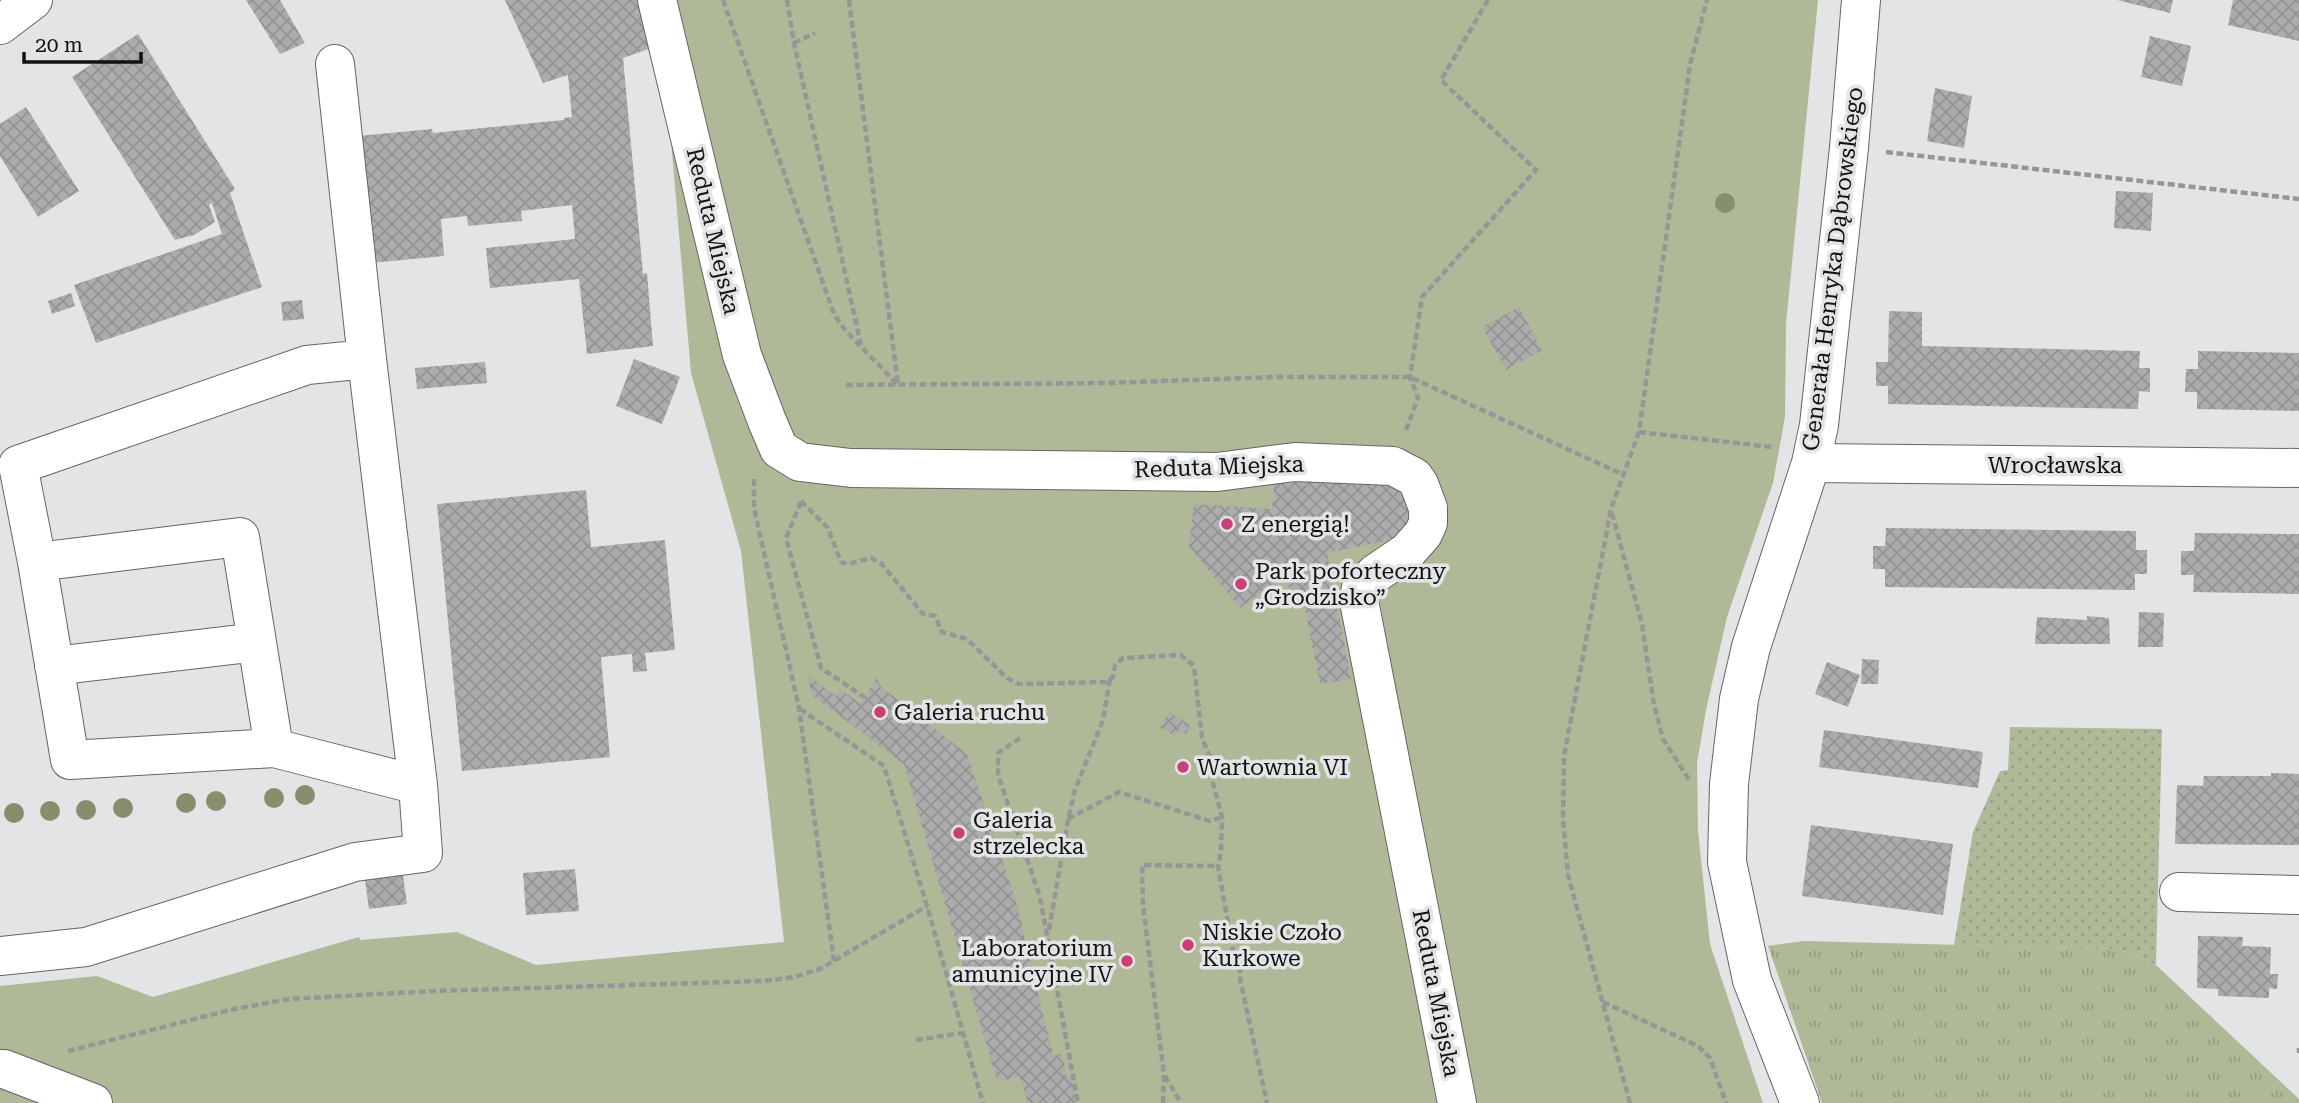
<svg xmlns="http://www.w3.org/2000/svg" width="2299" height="1103" font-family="'Roboto Serif',serif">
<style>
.grass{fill:url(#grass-tufts)}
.park{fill:#afb997}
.garden{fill:url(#garden-dots)}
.building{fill:url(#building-cross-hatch)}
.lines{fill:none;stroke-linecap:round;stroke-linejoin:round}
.minor-casing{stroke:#646566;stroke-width:40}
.path{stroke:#969697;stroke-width:4.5;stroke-dasharray:7 3.5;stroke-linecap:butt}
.minor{stroke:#fff;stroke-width:38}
.tree{fill:#868e6e}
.poi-dot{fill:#ca3f75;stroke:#e3e4e5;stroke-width:2.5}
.labels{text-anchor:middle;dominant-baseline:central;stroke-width:7;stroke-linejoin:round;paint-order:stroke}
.street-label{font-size:23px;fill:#121213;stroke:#e3e4e5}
.poi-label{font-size:23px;fill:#121213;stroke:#e3e4e5;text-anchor:start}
</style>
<defs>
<pattern id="grass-tufts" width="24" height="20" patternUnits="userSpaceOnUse" patternTransform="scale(1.75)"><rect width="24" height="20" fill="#afb997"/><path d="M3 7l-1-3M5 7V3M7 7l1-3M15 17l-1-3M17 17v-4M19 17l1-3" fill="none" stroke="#969e81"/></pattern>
<pattern id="garden-dots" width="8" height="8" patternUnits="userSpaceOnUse" patternTransform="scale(1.75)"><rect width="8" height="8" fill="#afb997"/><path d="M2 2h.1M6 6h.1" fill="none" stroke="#969e81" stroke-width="1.8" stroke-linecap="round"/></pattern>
<pattern id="building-cross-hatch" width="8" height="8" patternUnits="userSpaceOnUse" patternTransform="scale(1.75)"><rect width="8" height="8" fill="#adacad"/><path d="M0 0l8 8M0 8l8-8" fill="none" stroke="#949394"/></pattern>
</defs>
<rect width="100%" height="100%" fill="#e3e4e5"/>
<path class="grass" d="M1804,941l316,8 36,16 143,134v4h-477l-54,-157z"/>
<path class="park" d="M647,0h1171l-32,324 -1,93 -12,66 -46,134 -21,93 -9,53 1,68 12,113 53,159h-1763v-117l97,-10 56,21 206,-60 1,3 97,-8 79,33 248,-23 -43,-391 -50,-178 -28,-325z"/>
<path class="garden" d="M2010,727l152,2 -6,236 -36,-16 -166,-4 19,-113 27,-61 8,-1z"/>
<path class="building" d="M246,0h34l25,43 -25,11z
M505,0h132l20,46 -34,12 20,216 4,-1 6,73 -66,8 -8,-75 -89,9 -4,-40 89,-9 -3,-34 -51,6 1,10 -54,5 -1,-10 -26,3 3,37 -74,7 -12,-127 74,-7 1,4 131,-13v-2l8,-1 -4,-42 -25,8z
M2117,0h56l-3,13z
M2233,0h66v41l-71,-16z
M138,34l97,155 -5,4 32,94 -166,56 -22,-58 148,-51 -10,-31 -3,2 6,17 -21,13 -19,5 -103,-163z
M2150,36l41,10 -9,40 -41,-9z
M1935,88l37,8 -8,52 -37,-7z
M26,107l53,84 -41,26 -38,-61v-32z
M2116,191l37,2 -2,38 -37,-3z
M71,293l4,13 -23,8 -4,-13z
M302,300l2,19 -21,2 -2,-19z
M1519,307l23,43 -36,20 -24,-43z
M1889,311l33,1v34l218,5 -1,17h11v24l-11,-1 -1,18 -250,-5v-18h-12v-24h12z
M2198,351l101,2v58l-102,-2v-17h-12l1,-23h12z
M634,359l46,18 -18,47 -46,-18z
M485,362l2,21 -70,6 -2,-21z
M1275,474l129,12 11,33 -21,20 -67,14 24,126 -31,5 -15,-75 -23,-31 -42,30 -51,-61 5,-43 78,5z
M586,490l5,57 74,-7 10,110 -30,3 2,18 -14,1 -1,-18 -31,3 9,100 -148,14 -25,-267z
M1886,528l250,3v19h11v24h-12v16l-250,-3v-18h-12v-23h12z
M2195,533l104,1v60l-106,-2 1,-17h-13v-24h13z
M2139,612l25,1 -1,34h-25z
M2087,616l22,2 1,26h-75l2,-27 50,3z
M1862,659l17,1 -1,24h-17z
M1827,662l33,13 -12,32 -33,-13z
M808,675l28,21 4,-7 20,14 17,-26 3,9 87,68 49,147 37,155 9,-2 5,23 4,-1 5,27h-48l-8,-26 -23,4 -93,-317 -93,-70z
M1169,712l21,13 -4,9 -7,-4 -4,6 -15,-9z
M1824,730l159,22 -5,36 -159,-21z
M2271,773l28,1v71l-124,-1 2,-59 26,1 1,-10h67z
M1811,825l142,19 -10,71 -141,-19z
M575,869l4,42 -53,4 -3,-42z
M403,875l4,29 -38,5 -4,-29z
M2198,936l45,1 -1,9 29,1 -1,27h8l-1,15 -8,-1v10l-51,-2v-7l-21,-1z"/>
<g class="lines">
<g class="minor-casing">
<path id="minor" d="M657,0l85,355 25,66 12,28 21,13 51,6 366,4 78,-10 98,4 21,11 5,7 9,24v15l-5,11 -16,18 -31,21 -15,15 -2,13 98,502
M0,25l33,-25
M1811,463l488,5
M37,562l-19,-97 289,-100 60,-6
M54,666l203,-24
M274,748l-34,-211 -203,25 33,198 204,-12 144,37
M2179,892l120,3
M0,956l86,-9 269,-85 68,-9 -5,-68 -51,-426 -32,-295
M0,1069h4l89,34
M1800,1103l-48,-123 -25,-118 2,-78 10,-85 12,-52 60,-184 8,-38 30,-277 12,-148"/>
</g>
<path class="path" d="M723,0l111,314 11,16 53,55
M787,0l7,43 67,302
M849,0l49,385
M794,43l21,-10
M1886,152l413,47
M846,385l262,-2 165,-6h137l212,97
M1406,430l12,-32 -8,-21 12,-80 114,-127 -95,-90 47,-80
M1639,432l133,15
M754,479v29l45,200 35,253
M801,501l27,27 13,34 7,2 23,-6 10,5 42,51 12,2 7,16 25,7 40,39 12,6 87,-2 7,-5 2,-12 8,-7 58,-3 13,11 8,72 9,21v17l11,41 -1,34 -3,15 15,85 7,13v15l27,124
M801,502l-15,36 35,130 43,29
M1612,513l30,111 12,81 9,34 27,42
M800,709l84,57 43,140 56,197
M1020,738l-22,15v22l42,122 38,206
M1068,819l51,-27 91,29 12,-4
M1049,930l19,-110 7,-30 28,-70 7,-41
M1603,1002l95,44 12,12 16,45
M916,1040l46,-7
M2299,1048v5
M68,1051l162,-41 59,-11 145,-8 329,-10 31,-4 26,-8 107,-63
M1165,1076l16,27
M1163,1103l1,-28 -21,-170 -1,-40 76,1
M1630,1103l-62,-228 -5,-55 1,-64 47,-247 28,-77 51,-367 17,-65"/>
<use href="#minor" class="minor"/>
</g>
<g class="tree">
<circle cx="1725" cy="203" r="10"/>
<circle cx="305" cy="795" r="10"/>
<circle cx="274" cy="798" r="10"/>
<circle cx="216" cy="801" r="10"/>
<circle cx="186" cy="803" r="10"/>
<circle cx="123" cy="808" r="10"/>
<circle cx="86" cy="810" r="10"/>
<circle cx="50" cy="811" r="10"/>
<circle cx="14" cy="813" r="10"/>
</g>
<g class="poi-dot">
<circle cx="1227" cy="524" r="7"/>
<circle cx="1241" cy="584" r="7"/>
<circle cx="880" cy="712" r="7"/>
<circle cx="1183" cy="767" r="7"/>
<circle cx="959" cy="833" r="7"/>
<circle cx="1188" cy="945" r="7"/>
<circle cx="1127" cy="961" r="7"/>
</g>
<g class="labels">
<g class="street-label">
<text transform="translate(713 231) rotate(77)">Reduta Miejska</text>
<text transform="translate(1833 269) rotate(-83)">Generała Henryka Dąbrowskiego</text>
<text x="2055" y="465">Wrocławska</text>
<text transform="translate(1219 467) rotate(-2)">Reduta Miejska</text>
<text transform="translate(1436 993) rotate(79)">Reduta Miejska</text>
</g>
<g class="poi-label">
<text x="1241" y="524">Z energią!</text>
<text x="1255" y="571">Park poforteczny<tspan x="1255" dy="26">„Grodzisko”</tspan></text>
<text x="894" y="712">Galeria ruchu</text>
<text x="1197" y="767">Wartownia VI</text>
<text x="973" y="820">Galeria<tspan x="973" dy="26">strzelecka</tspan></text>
<text x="1202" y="932">Niskie Czoło<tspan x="1202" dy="26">Kurkowe</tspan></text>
<text x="1113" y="948" text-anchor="end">Laboratorium<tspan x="1113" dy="26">amunicyjne IV</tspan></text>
</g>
</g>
<path d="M24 52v10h117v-10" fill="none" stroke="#121213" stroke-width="3.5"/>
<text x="35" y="52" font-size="21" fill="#121213" stroke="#e3e4e5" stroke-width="5" paint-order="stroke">20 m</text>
</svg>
